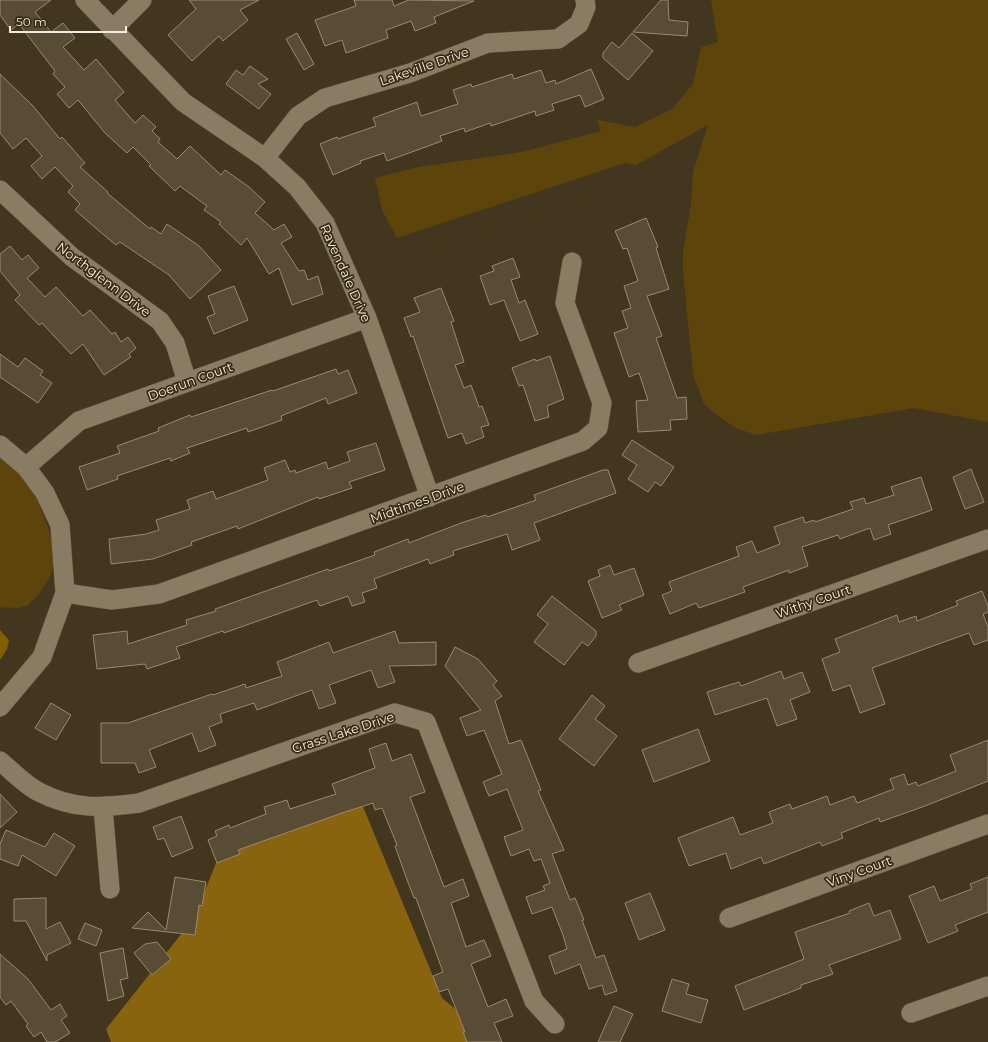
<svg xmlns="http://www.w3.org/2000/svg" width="988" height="1042" font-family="Montserrat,sans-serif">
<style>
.green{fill:#5d440b}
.forest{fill:#88640e}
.water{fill:#825e02}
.building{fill:#594c34;stroke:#988a6f}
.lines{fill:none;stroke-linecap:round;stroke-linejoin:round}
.minor-casing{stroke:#5e533d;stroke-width:20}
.minor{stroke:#8a7c62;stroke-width:19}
.labels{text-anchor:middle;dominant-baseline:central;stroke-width:3.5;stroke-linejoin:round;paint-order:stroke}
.street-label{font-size:13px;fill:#f3ebdd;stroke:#382b14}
</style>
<rect width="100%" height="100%" fill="#42361e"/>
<path class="green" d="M711,0h277v422l-74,-14 -158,27 -20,-7 -18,-12 -14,-12 -11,-30 -10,-102v-20l8,-48 2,-32 15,-47 -72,40 -11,-2 -228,75 -15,-28 -7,-32 43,-11 104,-15 79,-21 -4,-11 38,7 37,-18 21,-25 8,-37 17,-5z
M0,456l21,17 13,18 19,50 2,22 -7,18 -11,15 -10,10 -8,2 -19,-1z"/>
<path class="forest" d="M359,797l83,201 54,44h-385l-5,-13 88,-111 36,-90z"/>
<path class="water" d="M0,630l9,10 -2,9 -7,11z"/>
<path class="building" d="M0,0h51l-16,12 16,20 12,-9 12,15 -12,9 21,23 12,-11 28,33 -9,8 20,23 8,-8 13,12 -4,4 8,8 -2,3 19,17 13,-13 31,29 4,-5 24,17 16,15 -10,11 19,17 10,-6 8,13 -11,6 18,28 5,-1 4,10 10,-4 5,18 -31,11 -13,-37 -10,6 -22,-36 -6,7 -22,-21 2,-2 -17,-12 3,-4 -27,-20 -5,5 -26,-25 2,-1 -18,-18 -6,6 -22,-20 -27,-33 -9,8 -12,-14 8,-7 -12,-13 2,-3 -36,-47 -8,6 -11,-15z
M189,0h70l-19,10 8,10 -25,21 -4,-5 -27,25 -24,-26 28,-26z
M354,0h38l2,6 15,-6 65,1 -40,16 2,6 -21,8 -4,-10 -25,9 2,8 -42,15 -4,-13 -17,6 -10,-26 41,-14z
M661,0h7l1,20 19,2 -1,14 -54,-4z
M297,33l17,31 -10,6 -18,-31z
M632,33l21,18 -25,29 -25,-22v-5l9,-11 7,6z
M250,66l18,13 -10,5 13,10 -12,15 -33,-25 10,-14 7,5z
M591,69l13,30 -19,8 -5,-12 -28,9 2,6 -18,6 -1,-5 -44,15 -1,-3 -25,9 -1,-4 -24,8 2,5 -55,20 -3,-8 -24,8 1,2 -28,12 -13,-31 17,-7 1,2 38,-13 -3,-8 44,-16 4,14 37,-12 -5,-14 18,-6 1,3 40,-13 2,5 27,-9 5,13 9,-3 1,4z
M0,74l33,32 27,33 2,-2 23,26 -5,4 28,25 -1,1 43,36 1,-2 10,7 6,-10 31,21 23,25 -31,29 -21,-24 -49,-33 -4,3 -18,-15 -23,-20 5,-6 -12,-12 5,-6 -18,-19 -13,12 -11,-13 11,-10 -16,-18 -13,11 -13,-16z
M646,218l12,29 -2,1 13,41 -22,7 15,40 -6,2 21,60 9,-1 1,22 -17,1 1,10 -33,2 -2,-31 12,-1 -9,-27 -10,4 -15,-44 14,-5 -6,-17 9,-3 -7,-22 14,-5 -11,-33 -4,1 -8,-18z
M10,246l12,14 6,-5 11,13 -12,10 18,19 11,-10 27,29 7,-6 22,24 3,-2 6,10 7,-5 8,11 -7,6 2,3 -27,18 -21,-31 -12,10 -29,-31 -3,2 -24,-25 5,-5 -20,-24v-17z
M513,258l7,19 -9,3 8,23 6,-3 13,34 -18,7 -16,-41 -14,5 -10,-29 14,-5 -2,-5z
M234,286l14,34 -34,14 -7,-17 8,-3 -7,-18z
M441,288l13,33 -3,1 13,40 -9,3 9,23 7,-3 8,22 3,-1 7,19 -8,2 3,10 -18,7 -4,-11 -14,5 -35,-102 -2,1 -7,-19 16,-6 -6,-14z
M0,354l18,13 7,-9 18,13 -3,4 12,8 -14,20 -38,-26z
M550,356l14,43 -17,7 2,11 -14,4 -12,-36 -4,1 -7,-18 23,-9 1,2z
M336,369l2,5 10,-4 9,23 -29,11 -2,-6 -45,18 1,4 -34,12 -1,-4 -60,20 3,5 -19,8 -1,-3 -53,18 1,3 -31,11 -8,-23 41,-14 -3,-7 42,-15 -1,-3 32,-13 1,2 81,-27 1,1z
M632,440l42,27 -13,19 -6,-4 -7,10 -20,-13 9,-14 -15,-10z
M376,443l9,27 -36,12 3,6 -33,11 -1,-2 -80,32 -1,-3 -46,16 1,3 -39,14 -42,5 -2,-25 37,-5 13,-4 -3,-10 34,-11 -3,-9 26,-9 3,8 52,-19 -4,-12 21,-8 5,12 5,-2 1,3 30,-11 2,7 22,-8 -3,-9z
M971,469l13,33 -19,7 -12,-32z
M603,470h5l8,23 -82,30 6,17 -28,10 -5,-16 -54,17 1,4 -24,9 -2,-5 -54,20 3,9 -15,5 3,9 -13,4 -4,-10 -28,10 -3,-6 -93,33 -1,-2 -47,16 4,11 -33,11 -2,-5 -48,5 -4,-34 34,-4 1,13 59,-19 -1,-5 30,-9 -1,-2 113,-40 1,2 46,-16 -1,-3 34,-13 1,4 52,-20 25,-8 1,2 49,-17 -2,-5z
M921,477l11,33 -44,15 3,9 -17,6 -4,-12 -30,11 -2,-4 -36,12 6,19 -19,7v-3l-46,17 2,5 -46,16 -3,-5 -26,11 -8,-19 10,-4 -3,-9 70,-26 -3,-9 16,-6 5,12 23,-9 -6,-17 29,-10 2,6 9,-3 1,2 38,-13 -3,-7 14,-4 2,6 28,-9 -3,-8z
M610,565l4,10 20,-7 10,27 -25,10 3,5 -20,8 -14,-37 12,-5 -2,-6z
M982,591l6,15v6l-5,2 5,13v13l-14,5 -5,-12 -97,35 13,36 -25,9 -10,-28 -17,6 -11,-32 18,-7 -5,-13 62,-24 2,7 17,-6 1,5 41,-16 -2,-4z
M552,596l44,35v5l-8,10 -6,-4 -18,23 -30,-23 14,-18 -11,-9z
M395,631l4,12 37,-1v23l-47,1 6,16 -17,6 -7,-18 -42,15 7,18 -17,6 -7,-19 -55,20 -3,-7 -34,11 2,8 -13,5 7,18 -17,7 -7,-19 -43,17 7,17 -17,6 -4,-10h-34v-40h27l84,-29 1,1 32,-11 1,4 36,-12 -5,-14 52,-20 4,11z
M455,647l23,12 19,22 -4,4 9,11 -7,5 14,43 12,-4 20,50 -3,1 26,59 -12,4 18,46 5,-2 9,22h-2l14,38 8,-3 13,36 -12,4 -3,-10 -13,4 -9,-25 -25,10 -6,-18 18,-7 -4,-14 -11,-28 -20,7 -6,-17 19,-7 -2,-4 7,-3 -9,-24 -7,2 -5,-12 -18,7 -7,-19 19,-7 -16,-41 -18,7 -6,-14 19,-8 -18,-44 -17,6 -7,-18 21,-8 -36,-44z
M781,671l3,8 18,-7 8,20 -20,8 7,19 -20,7 -10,-28 -52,17 -8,-23 32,-10 2,4z
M592,695l13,11 -10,13 22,17 -23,30 -35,-27z
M51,703l20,12 -15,25 -21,-12z
M698,729l12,32 -56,21 -12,-32z
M988,740v41l-63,25 -45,16 -1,-4 -38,15 2,5 -21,8 -2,-4 -56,22 -3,-7 -30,12 -5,-16 -37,13 -11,-28 55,-21 7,18 33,-12 -4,-11 21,-8 2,5 35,-13 3,9 24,-9 3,7 37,-14 -4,-10 14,-5 4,11 8,-3 2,4 38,-15 -6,-16z
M386,743l6,18 19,-7 14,38 -15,5 34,90 19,-8 6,17 -18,7 15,44 18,-7 7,16 -20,8 17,43 18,-8 7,17 -19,7 8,19h-35l-4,-10h2l-17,-43 -9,3 -6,-16 10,-4 -27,-74h-2l-8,-21 -11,-31 2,-1 -15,-37 -7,2 -2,-7 -31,10 -104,37 2,4 -23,9 -9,-23 9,-4 -2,-5 14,-6 1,3 36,-14 -2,-7 23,-7 3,9 46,-15 -4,-10 43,-16 -6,-19z
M0,794l17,18 -17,16z
M181,816l12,32 -21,9 -8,-19 -6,2 -5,-13z
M6,830l39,17 9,-14 21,13 -19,30 -34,-21 -4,11 -18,-7v-15z
M175,877l31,5 -4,24 -3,-1 -4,30 -63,-7 16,-16 18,18z
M988,877v35l-33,13 3,6 -30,12 -19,-47 25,-10 6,15 32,-12 -2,-5z
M650,893l15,37 -26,10 -14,-37z
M46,898v31l14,-7 11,21 -24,12v6l-21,-40h-12v-22z
M869,903l5,13 16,-6 11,29 -72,26 4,9 -32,11v3l-57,22 -9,-24 69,-27 -9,-27 55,-19 -1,-2z
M85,923l17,7 -6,16 -18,-7z
M157,942l14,17 -19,16 -18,-22 11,-9z
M123,948l5,30 -8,2 4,16 -16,5 -8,-48z
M0,954l28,25 23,31 9,-6 7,12 -6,4 9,13 -15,9h-8l-6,-10 -7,5 -8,-11 2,-2 -17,-23 -5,4 -6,-8z
M672,979l17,5 -3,10 22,6 -7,23 -39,-12z
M614,1006l19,8 -13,28h-22z"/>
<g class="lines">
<g class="minor-casing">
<path id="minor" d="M85,0l98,102 82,56 32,29 28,36 42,95 63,179
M112,30l30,-30
M265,158l33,-42 27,-18 85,-25 78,-30 70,-4 21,-15 7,-17 -1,-7
M0,190l72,67 88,64 15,22 12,39
M0,445l26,22 19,26 15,32 5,68 -23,64 -42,50
M26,467l53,-46 288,-103
M65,593l47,7 47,-6 424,-153 15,-13 4,-25 -37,-100 7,-41
M638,663l350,-124
M0,761c12,10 25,24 39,31 35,18 63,16 100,11l256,-90 31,9 108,279 21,23
M103,808l7,81
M729,918l259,-94
M911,1013l77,-27"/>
</g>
<use href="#minor" class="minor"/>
</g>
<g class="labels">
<g class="street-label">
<text transform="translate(424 66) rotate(-19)">Lakeville Drive</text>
<text transform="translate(346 273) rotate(66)">Ravendale Drive</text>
<text transform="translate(104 279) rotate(37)">Northglenn Drive</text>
<text transform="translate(190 381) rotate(-20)">Doerun Court</text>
<text transform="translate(417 502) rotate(-20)">Midtimes Drive</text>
<text transform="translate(813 601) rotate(-19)">Withy Court</text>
<text transform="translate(343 732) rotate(-18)">Grass Lake Drive</text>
<text transform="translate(859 871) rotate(-20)">Viny Court</text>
</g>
</g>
<path d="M10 26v6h116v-6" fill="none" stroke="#f3ebdd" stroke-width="2"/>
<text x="16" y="26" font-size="12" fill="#f3ebdd" stroke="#382b14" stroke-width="3" paint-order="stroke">50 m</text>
</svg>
